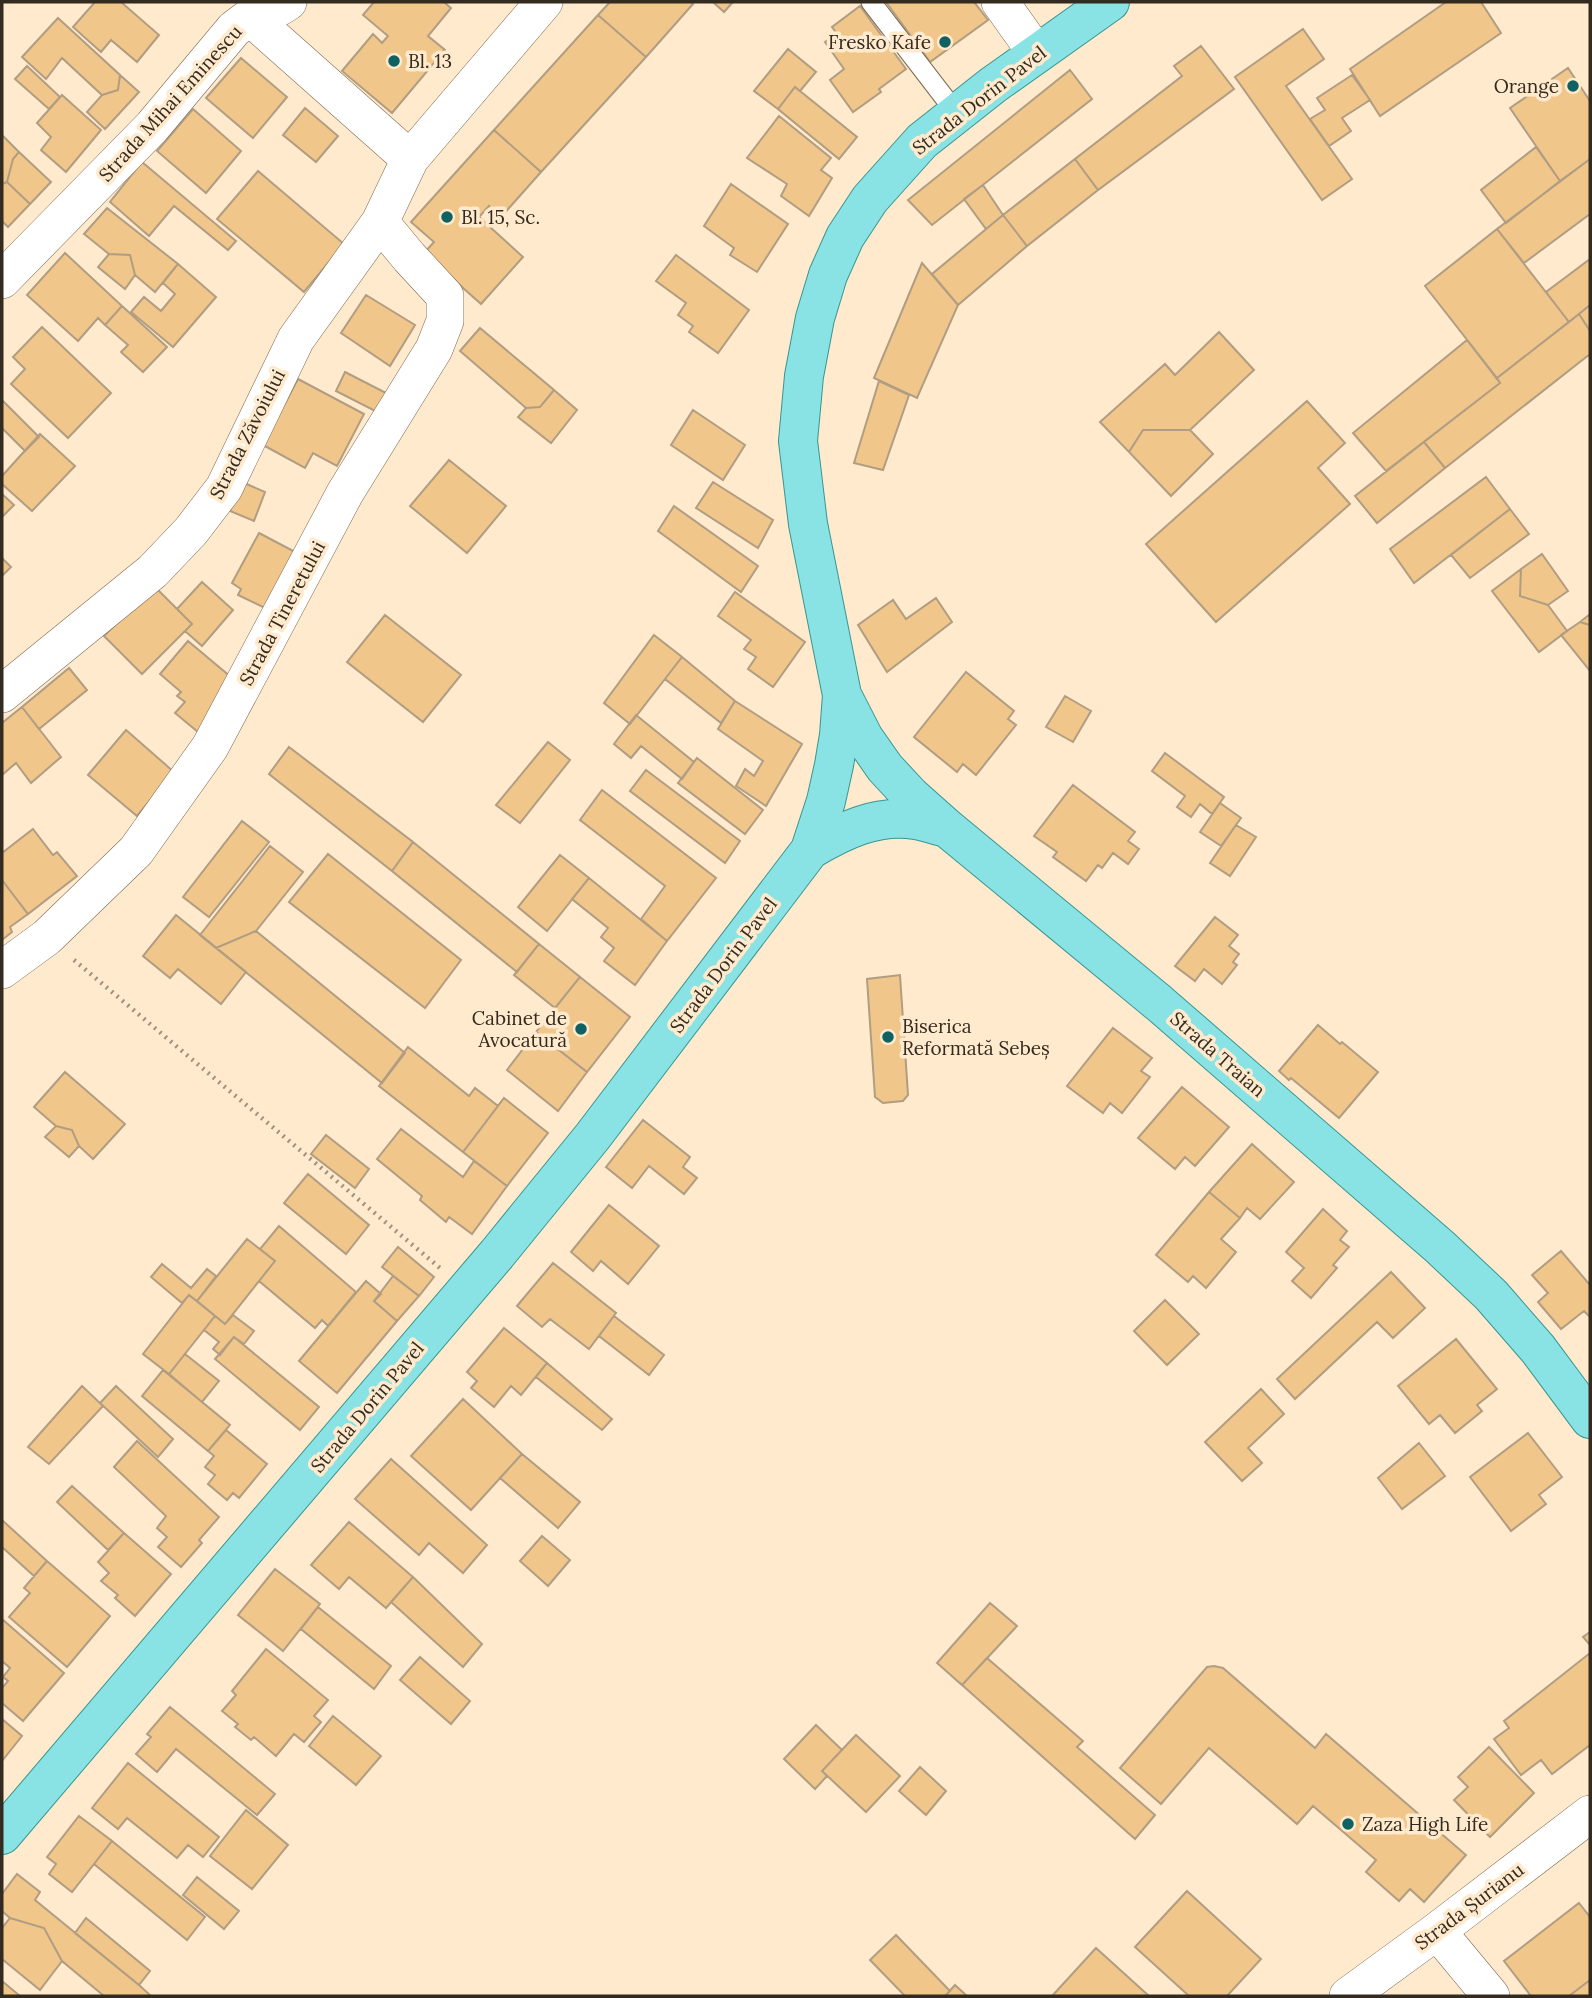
<svg xmlns="http://www.w3.org/2000/svg" width="1592" height="1998" font-family="Lora,serif">
<style>
.building{fill:#f1c68a;stroke:#b09d82;stroke-width:2}
.lines{fill:none;stroke-linecap:round;stroke-linejoin:round}
.lane-casing{stroke:#7c6a51;stroke-width:21}
.street-casing{stroke:#7c6a51;stroke-width:38}
.primary-casing{stroke:#389692;stroke-width:40}
.path{stroke:#a0917c;stroke-width:4.5;stroke-dasharray:2 5;stroke-linecap:butt}
.lane{stroke:#fff;stroke-width:19}
.street{stroke:#fff;stroke-width:37}
.primary{stroke:#89e2e3;stroke-width:38}
.poi-dot{fill:#106262;stroke:#ffeacd;stroke-width:2.5}
.labels{text-anchor:middle;dominant-baseline:central;stroke-width:7;stroke-linejoin:round;paint-order:stroke}
.poi-label{font-size:19px;fill:#332b20;stroke:#ffeacd;text-anchor:start}
.street-label{font-size:19px;fill:#332b20;stroke:#ffeacd}
</style>
<rect width="100%" height="100%" fill="#ffeacd"/>
<path class="building" d="M95,2h26l38,33 -22,27 -26,-22 -10,12 -28,-25z
M374,2h70l7,6 -23,28 17,14 -53,63 -50,-42 31,-37 9,9 6,-7 -25,-21z
M610,2h81l2,2 -47,53 -48,-42z
M713,2h20l-9,10z
M886,2h88l14,18 -58,42z
M1446,2h35l20,31 -121,83 -30,-47z
M860,6l46,63 -27,20 2,3 -28,20 -23,-32 14,-11 -19,-27 12,-8 -5,-7z
M598,15l48,42 -105,115 -47,-42z
M58,18l62,57 -2,15 -16,5 -40,-37 -16,21 -24,-22z
M1303,29l21,30 -38,27 66,93 -30,21 -87,-123z
M1201,46l33,43 -136,101 -23,-31 107,-83 -8,-10z
M788,49l28,23 -16,19 -5,-4 -17,22 -24,-18z
M241,58l46,39 -34,41 -47,-40z
M27,66l33,31 -11,12 -34,-30z
M1568,68l22,33v58l-30,22 -50,-73z
M1070,70l22,29 -160,126 -24,-25z
M120,75l19,17 -34,37 -18,-17 15,-17 16,-5z
M1352,75l18,25 -28,18 9,13 -22,15 -19,-27 15,-9 -8,-12z
M795,87l62,50 -18,22 -61,-50z
M62,95l39,35 -35,42 -25,-22 10,-13 -14,-14z
M305,108l33,28 -22,26 -33,-27z
M193,109l48,42 -35,42 -49,-42z
M779,116l52,42 -10,12 11,8 -23,38 -28,-20 6,-12 -40,-26z
M494,130l47,42 -40,45 -12,-11 -10,11 44,40 -42,47 -57,-51 10,-11 -23,-20z
M2,135l17,17 -6,7 -6,23 -5,2z
M1536,147l24,34 -54,42 -25,-33z
M19,152l32,30 -21,22 -23,-22 6,-23z
M1075,159l23,31 -71,56 -24,-31z
M1590,159v55l-66,49 -27,-34z
M142,162l94,79 -8,9 -54,-44 -25,30 -39,-34z
M258,171l86,73 -40,48 -87,-73z
M7,182l23,22 -22,23 -6,-6v-37z
M731,184l57,40 -31,48 -27,-17 4,-7 -30,-22z
M983,185l20,30 -17,14 -22,-30z
M107,208l71,56 -23,28 -20,-17 -5,-20 -21,-1 -25,-20z
M1003,215l24,31 -69,59 -26,-31z
M1497,229l72,93 -72,56 -72,-92z
M65,253l57,53 -17,19 -7,-7 -20,23 -51,-46z
M109,254l21,1 5,20 -10,14 -27,-22z
M676,255l73,55 -31,43 -29,-21 4,-6 -15,-11 8,-12 -30,-22z
M1590,259v46l-21,17 -23,-30z
M922,263l36,42 -41,93 -43,-20z
M178,264l38,33 -43,50 -42,-35 13,-15 17,14 14,-17 -12,-11z
M366,295l49,30 -25,41 -49,-33z
M1590,305v26l-11,-17z
M122,306l45,41 -24,25 -22,-20 7,-7 -23,-20z
M1579,314l11,17v23l-145,114 -21,-26 76,-59 -3,-5z
M42,327l69,66 -43,45 -57,-54 14,-15 -12,-12z
M480,328l74,62 -14,17 -14,1 -66,-57z
M1219,332l35,38 -64,60h-47l-14,22 -29,-30 65,-58 10,11z
M1467,340l33,43 -114,88 -33,-38z
M345,372l41,21 -9,19 -41,-21z
M298,379l66,35 -27,52 -24,-13 -8,15 -42,-23z
M879,381l30,14 -26,75 -29,-7z
M554,390l23,20 -26,33 -33,-26 8,-9 14,-1z
M2,400l37,37 -14,14 -23,-23z
M1307,401l38,42 -27,25 32,36 -134,118 -70,-78z
M693,410l52,35 -22,35 -52,-35z
M1143,430h47l23,24 -42,42 -42,-44z
M40,434l35,32 -43,45 -30,-27v-8z
M1424,442l21,26 -68,55 -22,-27z
M449,460l57,46 -39,47 -57,-47z
M1486,477l24,32 -96,74 -24,-34z
M242,482l23,10 -11,29 -24,-10z
M713,482l60,38 -15,28 -62,-40z
M2,494l12,11 -12,12z
M674,506l84,60 -17,26 -83,-61z
M1510,509l19,25 -59,44 -19,-23z
M259,533l38,20 -30,56 -29,-14 3,-6 -9,-6z
M1542,554l26,37 -20,14 -28,-9 1,-27z
M2,558l9,9 -9,9z
M1521,569l-1,27 28,9 19,26 -28,21 -47,-61z
M202,582l31,28 -31,36 -17,-15 7,-7 -15,-15z
M154,586l38,38 -50,50 -38,-38z
M735,592l70,50 -32,45 -25,-18 8,-12 -12,-8 7,-9 -33,-24z
M936,598l16,24 -65,50 -29,-47 35,-25 13,19z
M1590,614v11l-10,-3z
M385,615l76,60 -38,47 -76,-60z
M1580,622l10,3v46l-29,-36z
M654,635l28,22 -52,67 -26,-21z
M188,641l50,42 -40,49 -23,-19 10,-11 -8,-6 4,-4 -21,-18z
M682,657l53,44 -14,22 -56,-44z
M69,668l18,22 -48,39 -17,-22z
M966,672l48,39 -6,8 8,6 -40,50 -13,-11 -6,8 -43,-35z
M1065,696l26,15 -18,31 -27,-15z
M735,701l67,43 -36,62 -30,-20 9,-17 9,7 9,-15 -45,-32z
M22,707l39,50 -30,26 -15,-20 -14,12v-52z
M636,715l58,47 -12,17 -41,-33 -10,12 -17,-14z
M126,730l48,42 -37,44 -49,-41z
M548,742l22,18 -50,63 -24,-18z
M289,747l124,95 -21,29 -123,-97z
M1165,753l59,44 -12,17 -12,-10 -9,13 -14,-10 8,-11 -33,-25z
M697,758l66,52 -18,24 -67,-51z
M646,770l94,71 -15,22 -95,-72z
M1073,785l62,47 -7,9 11,8 -11,15 -15,-11 -11,15 -4,-3 -12,16 -33,-24 4,-5 -23,-16z
M602,790l114,88 -49,63 -26,-22 24,-33 -85,-66z
M1220,803l21,15 -20,28 -21,-14z
M242,821l27,21 -60,75 -26,-20z
M1236,825l20,12 -26,39 -20,-13z
M33,829l20,26 4,-3 20,24 -49,38 -26,-34v-27z
M413,842l126,102 -22,28 -125,-101z
M270,846l33,26 -47,59 -40,17 -16,-13z
M328,854l133,106 -36,48 -136,-106z
M560,855l29,23 -42,53 -29,-24z
M589,878l78,63 -32,44 -31,-24 10,-13 -13,-11 7,-9 -36,-29z
M2,880l26,34 -18,13 2,5 -10,8z
M176,915l70,57 -25,32 -43,-35 -8,9 -27,-22z
M1215,917l23,18 -9,11 10,8 -6,8 4,3 -15,19 -18,-15 -9,12 -20,-15z
M256,931l149,122 -23,30 -166,-135z
M539,944l41,33 -25,31 -41,-33z
M900,975l8,120 -5,6 -20,2 -8,-6 -8,-118z
M580,977l50,40 -43,55 -51,-40z
M1318,1025l22,19 2,-2 36,30 -39,46 -48,-40 -2,2 -10,-9z
M1113,1028l39,30 -11,13 9,6 -28,36 -12,-10 -7,10 -36,-27z
M536,1032l51,40 -29,39 -51,-41z
M408,1047l61,49 6,-8 23,18 -35,46 -84,-66z
M65,1072l60,52 -32,35 -14,-13 -7,-16 -16,-4 -22,-19z
M1182,1087l47,40 -34,39 -10,-9 -10,12 -37,-31z
M504,1098l44,35 -41,53 -44,-34z
M643,1120l47,37 -7,10 14,11 -13,16 -35,-28 -17,22 -26,-21z
M56,1126l16,4 7,16 -10,11 -24,-20z
M401,1129l62,48 11,-16 33,25 -35,48 -23,-17 -3,5 -26,-22 2,-4 -45,-37z
M326,1135l43,34 -14,19 -44,-34z
M1252,1144l42,38 -34,37 -13,-11 -7,10 -31,-26z
M308,1174l61,51 -23,29 -62,-51z
M1209,1192l31,26 -19,21 15,13 -30,36 -13,-12 -5,6 -32,-27z
M609,1205l50,41 -31,38 -27,-23 -8,10 -22,-19z
M1323,1209l24,22 -7,9 9,7 -16,18 4,3 -26,30 -19,-17 12,-13 -18,-16z
M279,1226l77,66 -28,34 -6,-6 -7,8 -56,-47 16,-20 -15,-12z
M247,1239l28,22 -50,63 -28,-23z
M398,1247l36,30 -15,19 -37,-29z
M1561,1251l29,34v32l-6,-6 -23,18 -23,-27 10,-9 -16,-18z
M553,1263l63,50 -27,36 -39,-30 -8,8 -25,-21z
M162,1264l29,24 16,-19 9,7 -19,25 -8,-6 -7,8 -31,-26z
M1391,1272l34,36 -32,30 -16,-16 -82,77 -18,-20z
M393,1276l26,20 -22,25 -23,-20z
M366,1281l15,13 -7,7 23,20 -60,72 -38,-32z
M189,1295l26,21 -46,58 -26,-20z
M1165,1300l34,34 -32,31 -33,-34z
M233,1315l21,16 -10,13 -10,-7 -14,18 -7,-6 6,-7 -15,-12 11,-14 10,8z
M614,1316l50,39 -15,20 -50,-39z
M504,1328l43,35 -26,32 -10,-9 -17,21 -23,-19 6,-7 -10,-9z
M234,1337l85,70 -19,23 -85,-71z
M1456,1339l41,50 -20,16 5,6 -27,22 -15,-18 -11,9 -31,-38z
M185,1354l34,27 -17,21 -33,-28z
M547,1363l65,56 -10,11 -66,-53z
M163,1370l67,55 -22,26 -66,-55z
M82,1386l21,20 -54,58 -21,-17z
M116,1386l57,53 -15,18 -58,-54z
M1261,1389l23,25 -36,34 14,15 -20,18 -37,-39z
M463,1399l59,55 -51,56 -60,-54z
M226,1430l41,34 -28,34 -6,-5 -6,7 -19,-16 7,-9 -10,-8 9,-11 -6,-5z
M1528,1433l34,44 -23,18 7,9 -35,27 -41,-54z
M137,1441l82,76 -20,23 3,3 -21,24 -23,-20 9,-10 -10,-9 9,-12 -52,-49z
M1419,1443l26,33 -43,33 -24,-31z
M522,1454l58,48 -22,26 -58,-50z
M391,1459l96,86 -24,28 -34,-30 -10,12 -64,-56z
M72,1486l52,47 -16,17 -51,-48z
M2,1520l45,41 -13,15 -32,-29z
M349,1522l64,55 -27,31 -37,-31 -10,12 -28,-24z
M124,1533l47,41 -36,42 -20,-18 3,-3 -17,-14 8,-8 -11,-11z
M542,1536l28,24 -22,26 -28,-25z
M47,1561l63,55 -43,51 -58,-50 21,-24 -6,-5z
M275,1569l45,35 -37,47 -45,-36z
M413,1577l69,67 -19,23 -72,-65z
M990,1603l27,23 -55,59 -25,-22z
M318,1607l73,59 -17,23 -73,-60z
M2,1619l62,54 -41,48 -21,-18v-15l6,-7 -5,-4 7,-9 -8,-7z
M1590,1632v13l-7,-8z
M266,1649l62,51 -14,16 7,6 -17,20 -10,-8 -18,22 -22,-19 -3,3 -16,-13 3,-3 -16,-13 14,-16 -4,-4z
M1590,1653v92l-38,29 -11,-14 -20,15 -27,-36 15,-11 -5,-7z
M420,1657l50,44 -19,23 -51,-44z
M987,1658l96,83 -6,6 78,68 -20,24 -173,-154z
M1214,1666l9,2 92,80 11,-14 140,121 -42,47 -14,-13 -11,12 -33,-29 10,-12 -63,-54 -16,18 -88,-76 -48,56 -41,-36 87,-101z
M170,1707l105,87 -18,21 -81,-66 -19,23 -21,-18 15,-17 -4,-3z
M333,1716l48,40 -25,29 -47,-39z
M2,1719l20,17 -20,25z
M816,1725l26,25 -20,21 5,5 -12,13 -31,-30z
M856,1735l44,41 -34,36 -44,-41z
M1489,1747l45,46 -44,44 -36,-37 14,-13 -10,-10z
M128,1763l91,74 -16,20 -15,-12 -11,13 -50,-40 -9,11 -26,-21z
M920,1767l26,24 -20,24 -27,-24z
M246,1810l42,35 -36,44 -42,-33z
M79,1816l33,25 -40,51 -23,-18 7,-10 -9,-7z
M112,1841l93,76 -18,23 -93,-76z
M17,1874l23,18 -5,8 104,85 12,11h-47l-42,-35 -18,-33 -34,-10 -8,-7v-17z
M197,1877l42,34 -15,18 -41,-34z
M1187,1891l74,68 -34,37h-38l-54,-49z
M1579,1903l11,14v63l-21,16h-38l-27,-35z
M10,1918l34,10 18,33 -22,29 -38,-31v-31z
M86,1918l64,53 -11,14 -64,-52z
M896,1935l54,56 -5,5h-40l-35,-36z
M1096,1948l53,48h-97z
M1590,1980v16h-21z
M2,1981l18,15h-18z
M955,1985l12,11h-22z"/>
<g class="lines">
<g class="lane-casing">
<path id="lane" d="M871,2l86,112"/>
</g>
<g class="street-casing">
<path id="street" d="M1000,2l37,52
M250,17l30,-10 8,-5
M2,280l150,-153 82,-98 16,-12 160,142 134,-157
M2,694l151,-123 38,-40 33,-43 72,-149 84,-117 30,-63
M2,970l45,-33 89,-86 74,-104 135,-254 89,-144 11,-28v-25l-36,-39 -29,-35
M1437,1931l54,65
M1348,1996l89,-65 153,-117"/>
</g>
<g class="primary-casing">
<path id="primary" d="M842,695l22,43 21,30 26,28 36,32 212,175 281,244 51,48 47,54 52,70
M810,850c32,-19 66,-36 105,-30 10,1 21,6 32,8
M2,1835l495,-581 96,-118 217,-286 16,-49 8,-36 5,-30 3,-40 -34,-171 -10,-83 6,-65 11,-58 13,-43 17,-38 25,-38 52,-58 71,-56 117,-83"/>
</g>
<path class="path" d="M74,960l366,308"/>
<use href="#lane" class="lane"/>
<use href="#street" class="street"/>
<use href="#primary" class="primary"/>
</g>
<g class="poi-dot">
<circle cx="945" cy="42" r="7"/>
<circle cx="394" cy="61" r="7"/>
<circle cx="1573" cy="86" r="7"/>
<circle cx="447" cy="217" r="7"/>
<circle cx="581" cy="1029" r="7"/>
<circle cx="888" cy="1037" r="7"/>
<circle cx="1348" cy="1824" r="7"/>
</g>
<g class="labels">
<g class="poi-label">
<text x="931" y="42" text-anchor="end">Fresko Kafe</text>
<text x="408" y="61">Bl. 13</text>
<text x="1559" y="86" text-anchor="end">Orange</text>
<text x="461" y="217">Bl. 15, Sc.</text>
<text x="567" y="1018" text-anchor="end">Cabinet de<tspan x="567" dy="22">Avocatură</tspan></text>
<text x="902" y="1026">Biserica<tspan x="902" dy="22">Reformată Sebeș</tspan></text>
<text x="1362" y="1824">Zaza High Life</text>
</g>
<g class="street-label">
<text transform="translate(979 100) rotate(-38)">Strada Dorin Pavel</text>
<text transform="translate(170 103) rotate(-48)">Strada Mihai Eminescu</text>
<text transform="translate(247 434) rotate(-63)">Strada Zăvoiului</text>
<text transform="translate(282 613) rotate(-62)">Strada Tineretului</text>
<text transform="translate(723 965) rotate(-53)">Strada Dorin Pavel</text>
<text transform="translate(1218 1054) rotate(41)">Strada Traian</text>
<text transform="translate(367 1407) rotate(-50)">Strada Dorin Pavel</text>
<text transform="translate(1469 1906) rotate(-37)">Strada Șurianu</text>
</g>
</g>
<rect width="1592" height="1998" fill="none" stroke="#332b20" stroke-width="7"/>
</svg>
